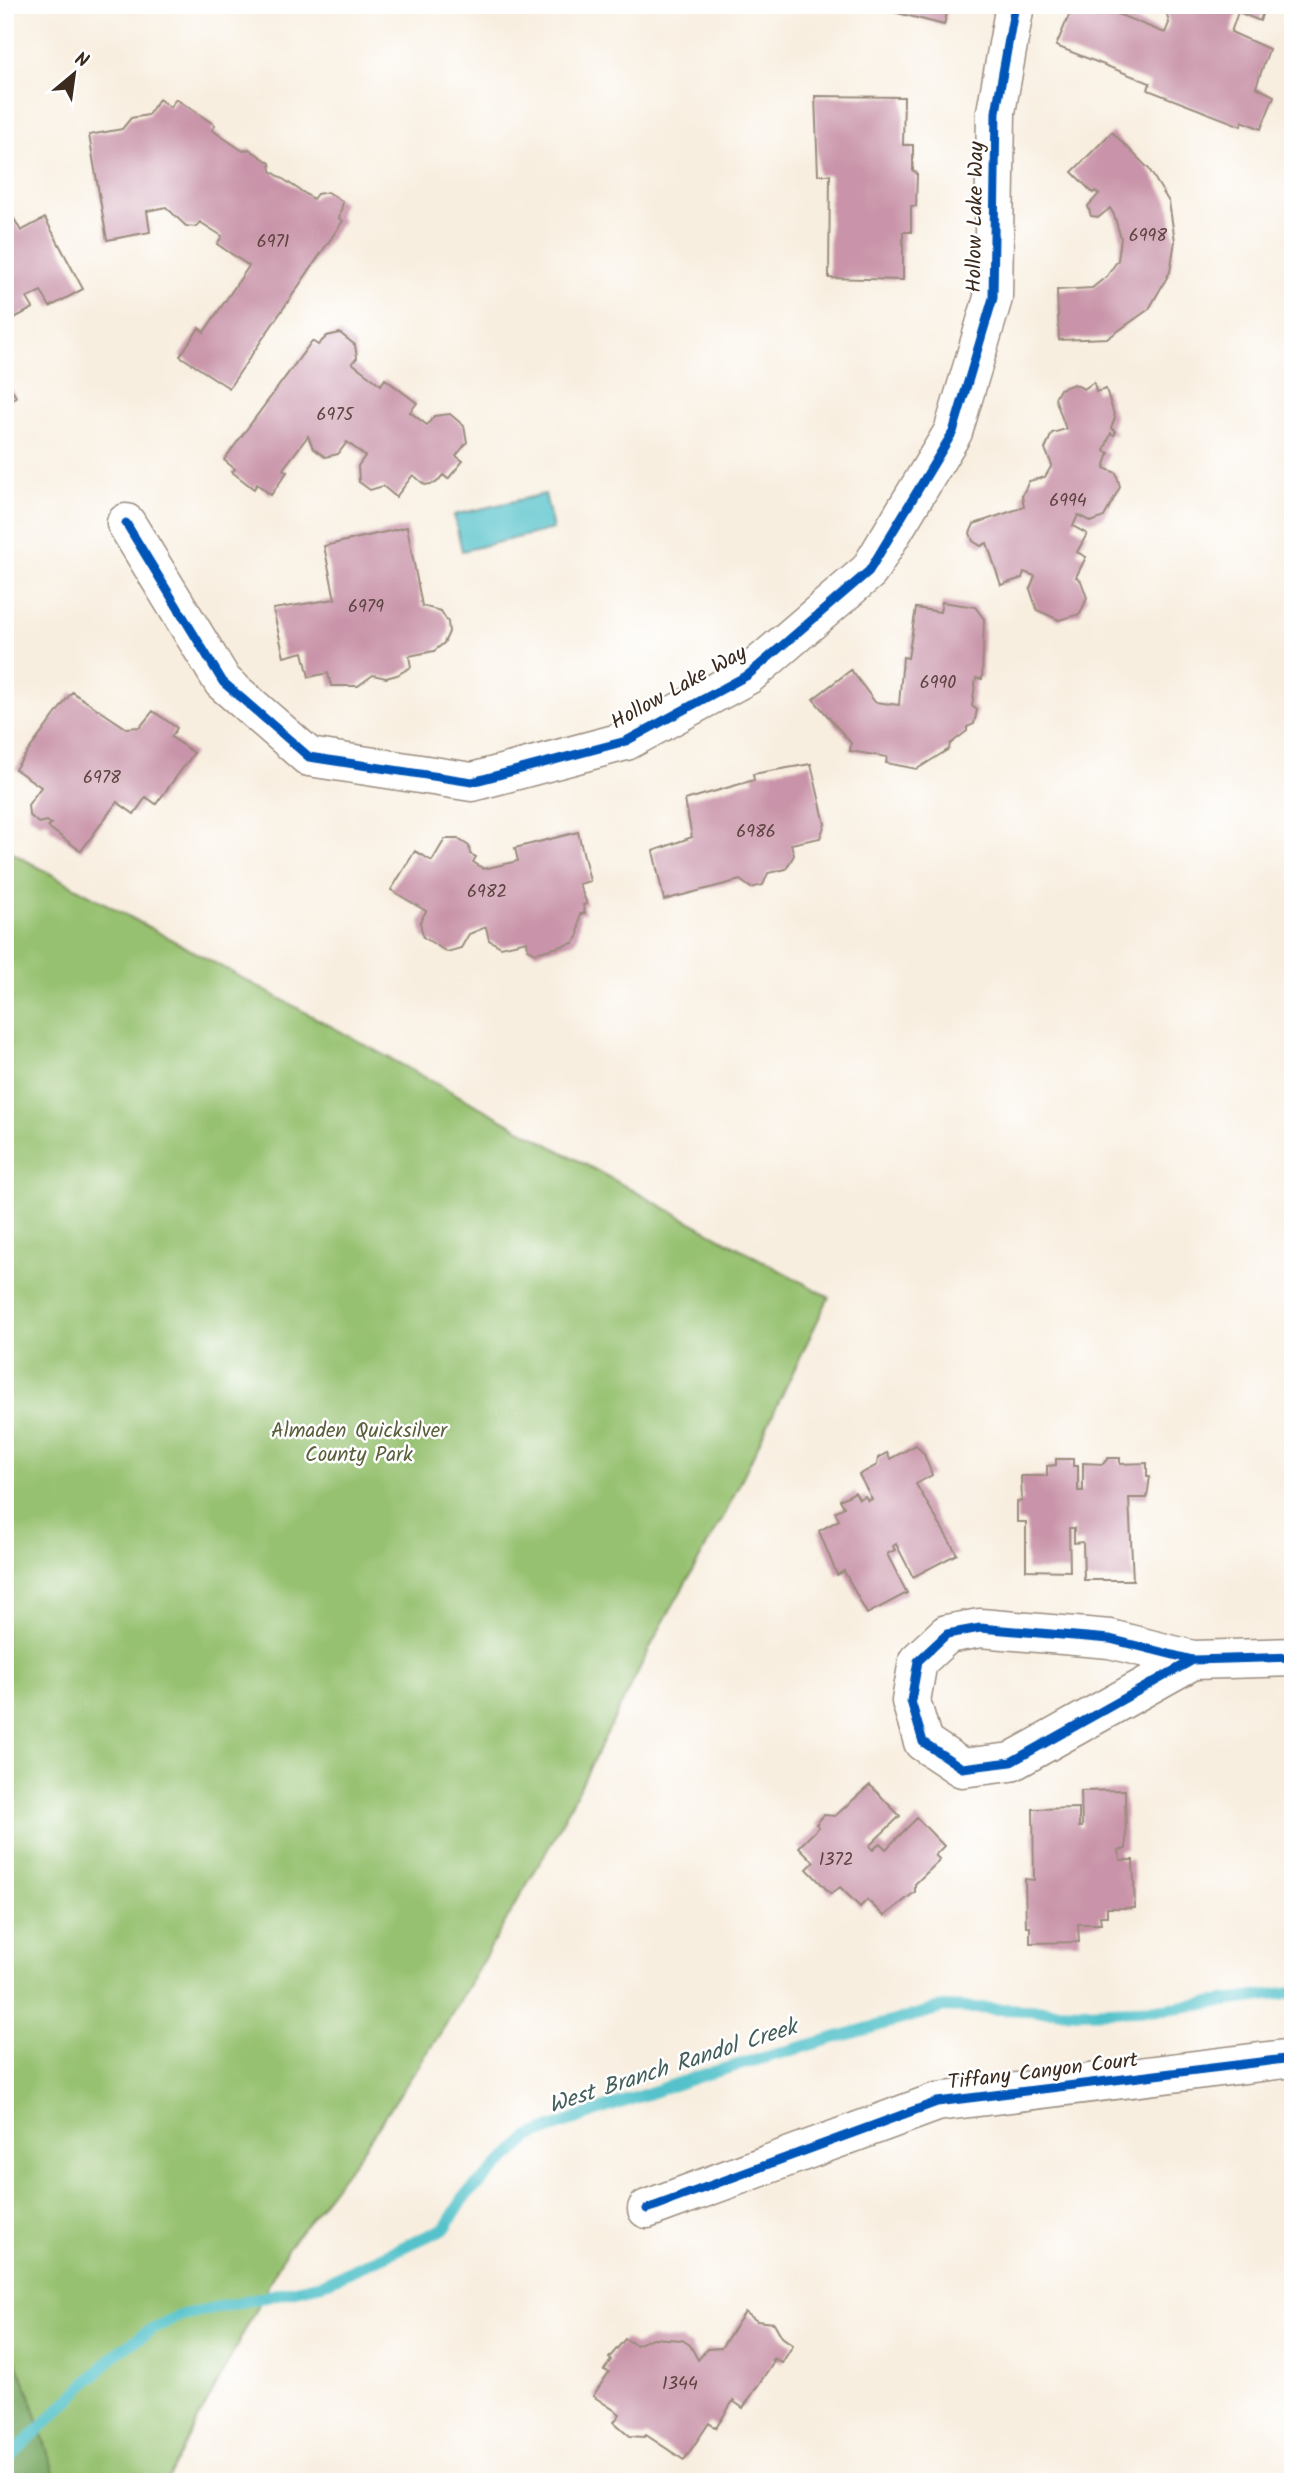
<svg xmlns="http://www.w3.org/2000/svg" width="1298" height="2487" font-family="Kalam,sans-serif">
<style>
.green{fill:#96c16f;stroke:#687646;stroke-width:2}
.forest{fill:#78a762;stroke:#5a6840;stroke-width:2}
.water{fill:#54c2cb;stroke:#487674;stroke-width:2}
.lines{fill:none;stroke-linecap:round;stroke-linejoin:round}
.stream{stroke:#54c2cb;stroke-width:12}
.building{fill:#c994a9}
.street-casing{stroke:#9a8c7e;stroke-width:41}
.street{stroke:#fff;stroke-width:38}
.cycleway-casing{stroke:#fff;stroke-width:13}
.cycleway{stroke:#0057b8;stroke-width:9}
.labels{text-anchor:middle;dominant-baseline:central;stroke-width:5;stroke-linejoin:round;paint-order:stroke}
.number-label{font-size:18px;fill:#5e4441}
.street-label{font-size:21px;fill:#3b2a1e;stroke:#fff}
.park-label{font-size:21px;fill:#5b5f3a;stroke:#fff}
.water-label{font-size:23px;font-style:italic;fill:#445f5b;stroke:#fff}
</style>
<rect width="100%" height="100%" fill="#fff"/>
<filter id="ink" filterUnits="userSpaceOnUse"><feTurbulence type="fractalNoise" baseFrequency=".0143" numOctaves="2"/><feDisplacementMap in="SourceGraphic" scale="14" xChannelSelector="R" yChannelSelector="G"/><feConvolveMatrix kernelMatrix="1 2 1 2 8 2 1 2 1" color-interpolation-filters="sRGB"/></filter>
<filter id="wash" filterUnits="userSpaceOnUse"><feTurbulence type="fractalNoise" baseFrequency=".00686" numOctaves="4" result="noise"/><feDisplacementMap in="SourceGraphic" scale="28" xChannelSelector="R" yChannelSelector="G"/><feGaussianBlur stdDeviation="1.57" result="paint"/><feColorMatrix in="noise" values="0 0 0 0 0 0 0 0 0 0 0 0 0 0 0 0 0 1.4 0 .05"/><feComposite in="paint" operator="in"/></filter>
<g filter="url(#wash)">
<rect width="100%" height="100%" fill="#f8eedf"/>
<path class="green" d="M5,849l824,448 -104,217 -65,114 -106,210 -111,191 -81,122 -75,98 -121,233h-161z"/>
<path class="forest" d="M5,2334l25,61 27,87h-52z"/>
<path class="water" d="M545,494l8,35 -91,22 -8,-36z"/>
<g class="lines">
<path class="stream" d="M5,2462l112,-109 29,-20 32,-17 144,-32 123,-56 20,-32 66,-60 68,-26 104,-35 241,-68 138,5 83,-3 128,-17"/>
</g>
<g id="blocks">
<path class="building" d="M880,5h69l-5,20 -62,-16z
M1165,5h100l-5,16 -22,-9 -7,20 38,17 -13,38 18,9 -13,33 -19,-8 -1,5 -93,-36 2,-7 -94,-37 16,-38 28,-1 65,26 4,-10z
M815,96l89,1 -1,48h10v26l4,2 -1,33h-5v26h-8v48l-74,-2 1,-103h-12z
M159,99l11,8 6,-8 39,26 -3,5 31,21 6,-2 21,14 1,8 42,28 4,-5 11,-2 15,10 -4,16 4,3 -114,167 -49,-32 19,-28 5,4 45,-66 -32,-22 5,-8 -22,-14 -4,5 -10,-1 -20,-19 -19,4 3,21 -43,8 -18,-105 33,-6 9,-11 17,-3z
M1112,132l37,37 20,33 6,39 -5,31 -21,37 -41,29 -49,2 -2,-50 35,-2 15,-12 11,-16 3,-22 -7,-23 -4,-7 -11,9 -8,-1 -3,-10 11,-12 -4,-3 -2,2 -21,-21z
M12,215l9,16 24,-13 38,71 -33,18 -9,-16 -14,7 6,10 -28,15v-105z
M340,333l15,12 2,13 -5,5 29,22 4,-6 32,24 -7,9 17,13 7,-9 16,-2 14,12 3,16 -11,14 7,5 -15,18 -5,-4 -7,8 -11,2 -12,-10 -17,22 -13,-11 -13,4 -11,-8 -1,-16 7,-10 -18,-14 -9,12 -13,3 -12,-9 -5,-12 -25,33 4,3 -16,23 -14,-11 -3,5 -22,-17 3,-3 -11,-9 88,-119 6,4 9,-9z
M5,378l11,19 -11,6z
M1094,382l2,10 10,-3 9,29 -4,10 5,4 -2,3 -3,-2 -7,18 5,2 -5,15 12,5 4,14 -16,30 -13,5 -13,-7 -5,11 14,8 -10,18 9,5 -10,20 5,4 6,17 -7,16 -21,6 -22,-10 -7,-21 5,-13 -11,-4 -2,6 -21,7 -14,-42 -6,3 -8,-5 -3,-8 4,-9 50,-17 -2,-11 7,-15 16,-4 7,-12 -7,-16 7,-16 14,-4 -11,-31 5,-9 14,-5 10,5z
M407,527l15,79 19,5 7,11 1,10 -5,11 -10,8 -25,5 2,11 -14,8 -11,3 -13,-3 -15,11h-27l-3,-13 -19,4 -6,-25 -19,5 -11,-48 62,-10 -11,-53z
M942,602l33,5 9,12 -2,60 -6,-1 -4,28 5,4 -3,14 -7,3v4l-17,13 -1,5 -32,20 -31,-6 1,-6 -37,-6 1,-8 -38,-44 38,-29 24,32 24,3 4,-48 5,1 8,-50 24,4z
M72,692l54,36 14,-1 13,-16 24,17 -6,9 23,16 -38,51 -10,-7 -12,17 -17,-12 -36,49 -33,-24 3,-3 -5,-3 -7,2 -10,-8 -1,-10 13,-18 -26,-18z
M811,764l14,60 -5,14 -29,6 3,11 -8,14 -18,4 -5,12 -12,3 -11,-8 -76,20 -11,-49 39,-14 -7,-37 69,-20 -1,-6z
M578,832l12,49 -11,3 8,20 -4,1 2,8 -5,1 -2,23 -5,6 -37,10 -8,-4 -1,-8 -26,6 -12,-7 -3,-13 -17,7 -8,14 -14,4 -24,-15 -3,-15 6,-11 -35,-21 24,-39 17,10 13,-22h13l11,7 1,8 6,3 -3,5 11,7 34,-8 -3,-13z
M916,1445l8,9 8,21 -16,9 41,70 -44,23 -17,-33 -3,2 2,4 -8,4 20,39 -40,21 -23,-43 -7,4 -18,-44 20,-11 -4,-8 9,-5 -4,-7 15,-8 4,7 6,-3 3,5 4,-2 -13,-24 18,-10 1,-7 9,-5 3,6z
M1108,1458h12v6l27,-1v13h3l-3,22h-18l4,82h-49l-1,-38 -9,1v-15h-5l1,43 -44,-1v-48h-9v-20l5,-1 -1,-25h26v-10l9,-1v-6h17v7h5v25h5v-28l20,1z
M870,1785l30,31 -31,30 4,4 7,-7 6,6 31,-31 27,28 -9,9 5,5 -25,24v8l-31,24 -17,-16 -7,7 -20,-20 -9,7 -24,-25 7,-7 -15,-15 20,-20 -3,-3 8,-9 11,1z
M1125,1790l1,59 -7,1 1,10h13l2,48h-28v8h-7l1,8h-23l1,18 -49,1v-16h-4l-1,-48 9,1 -1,-71 46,-1v19h3l-1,-36z
M745,2312l12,9 17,2 8,14 11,8 -11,18 -8,-5 -2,2 2,1 -31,47 -10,-7 -17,27 -7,-5 -25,37 -38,-25 -2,2 -14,-1 -16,-14 6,-8 -27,-18 16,-24 -5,-2 7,-10 -2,-2 16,-19 11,6 16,-7 30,2 8,5 8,15 9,-11 14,-1z"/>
</g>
</g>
<g filter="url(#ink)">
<use href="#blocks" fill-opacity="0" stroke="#9a8c7e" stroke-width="2"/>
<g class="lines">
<g class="street-casing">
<path id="street" d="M126,523l97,159 86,75 163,25 154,-41 122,-66 121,-104 84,-139 40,-134 3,-186 19,-107
M1193,1660l-182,102 -49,6 -39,-26 -12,-41 7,-40 29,-27 33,-6 130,11 83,21 100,-3
M647,2209l290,-107 356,-44"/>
</g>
<use href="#street" class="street"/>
<g class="cycleway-casing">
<path id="cycleway" d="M126,523l97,159 86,75 163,25 154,-41 122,-66 121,-104 84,-139 40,-134 3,-186 19,-107
M1193,1660l-182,102 -49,6 -39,-26 -12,-41 7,-40 29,-27 33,-6 130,11 83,21 100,-3
M647,2209l290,-107 356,-44"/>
</g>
<use href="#cycleway" class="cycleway"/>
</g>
</g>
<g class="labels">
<g class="number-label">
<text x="1148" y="236">6998</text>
<text x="273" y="242">6971</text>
<text x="335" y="415">6975</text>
<text x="1068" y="501">6994</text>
<text x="366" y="607">6979</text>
<text x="938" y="683">6990</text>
<text x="102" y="778">6978</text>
<text x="756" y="832">6986</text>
<text x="487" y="892">6982</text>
<text x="836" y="1860">1372</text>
<text x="680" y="2384">1344</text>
</g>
<g class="street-label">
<text transform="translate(976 217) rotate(-89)">Hollow Lake Way</text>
<text transform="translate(679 688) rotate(-29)">Hollow Lake Way</text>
<text transform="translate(1043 2072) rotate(-7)">Tiffany Canyon Court</text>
</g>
<g class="park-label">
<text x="359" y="1431">Almaden Quicksilver<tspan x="359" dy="24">County Park</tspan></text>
</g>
<g class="water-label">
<text transform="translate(673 2067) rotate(-18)">West Branch Randol Creek</text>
</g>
</g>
<rect width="1298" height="2487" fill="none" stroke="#fff" stroke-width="28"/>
<g transform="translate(74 74) rotate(29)" stroke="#ffffff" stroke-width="5" paint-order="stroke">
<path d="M0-5L12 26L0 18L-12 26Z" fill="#3b2a1e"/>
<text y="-10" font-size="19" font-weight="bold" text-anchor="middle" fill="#3b2a1e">N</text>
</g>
</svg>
